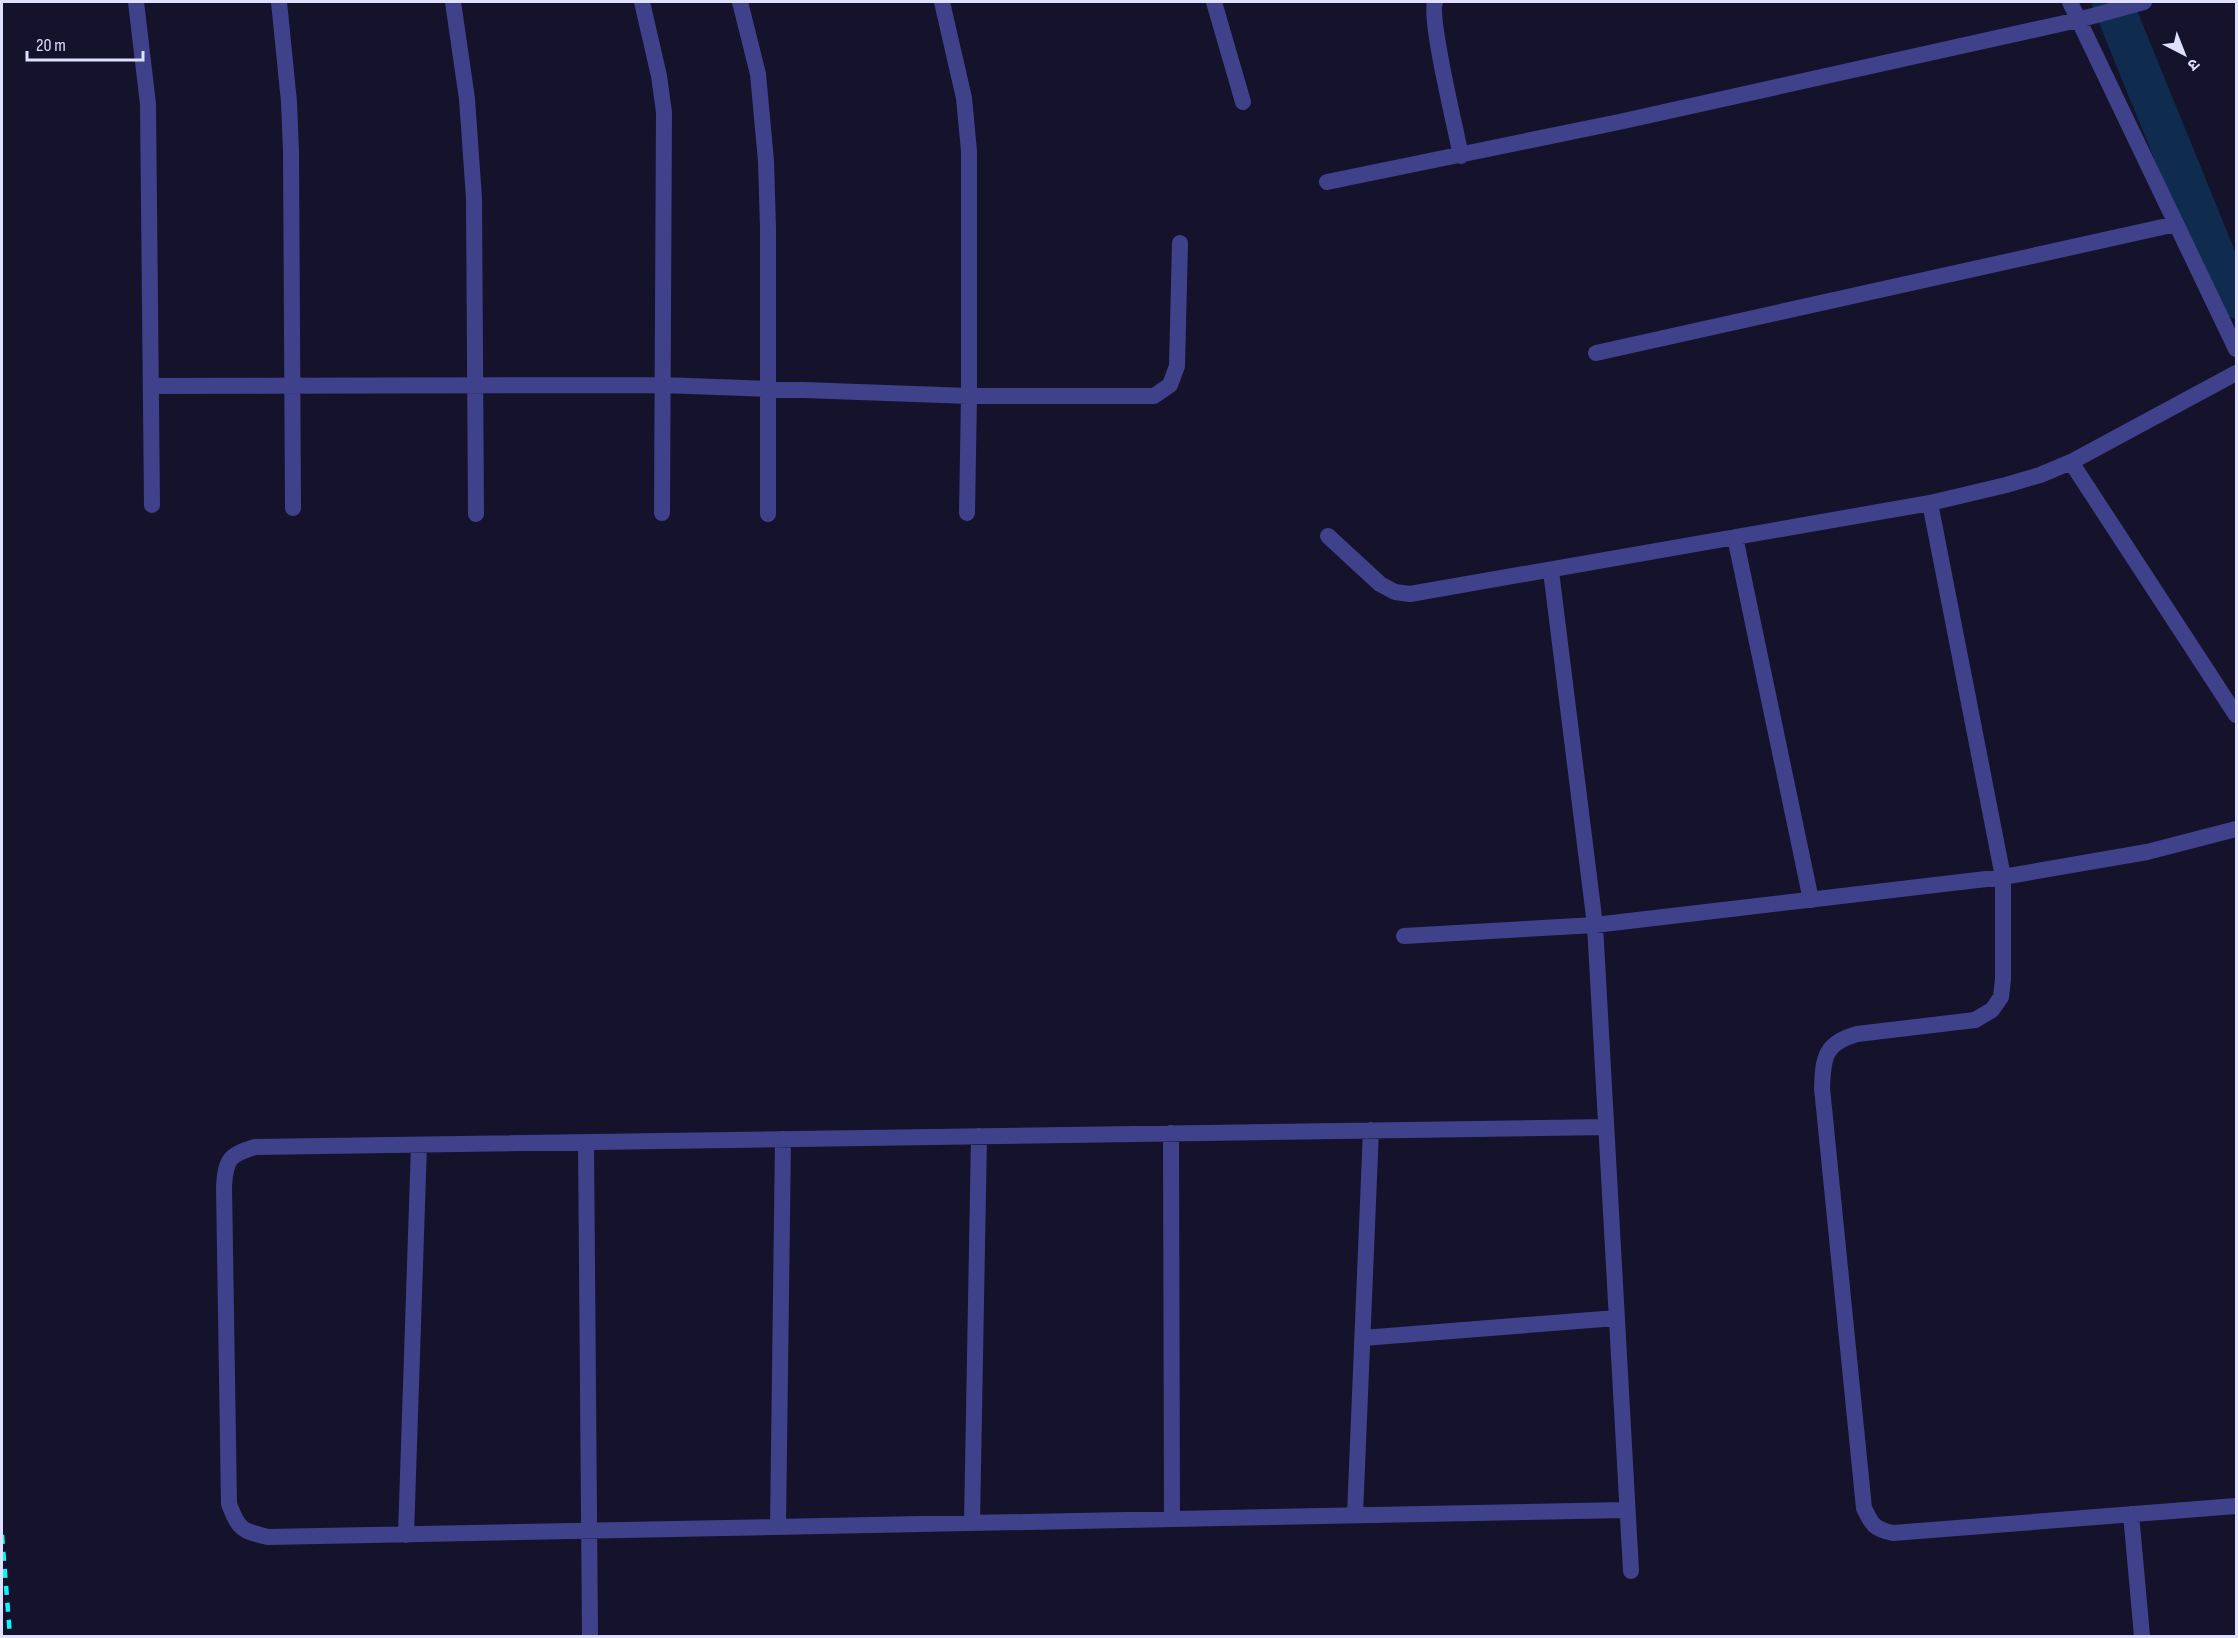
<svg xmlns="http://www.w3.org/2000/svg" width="2238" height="1638" font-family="'Sofia Sans Condensed','Noto Sans Devanagari',sans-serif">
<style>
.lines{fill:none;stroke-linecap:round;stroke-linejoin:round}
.canal{stroke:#0f2c4f;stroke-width:40}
.minor{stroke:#3f428a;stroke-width:16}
.rail{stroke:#0ff6f9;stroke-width:4.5;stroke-dasharray:9 8;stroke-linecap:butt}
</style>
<rect width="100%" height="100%" fill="#15122c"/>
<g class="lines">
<path class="canal" d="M2112,2l114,280 10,16"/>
<path class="minor" d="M136,2l12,102 4,401
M279,2l10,100 2,49 2,357
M453,2l14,97 7,99 2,316
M642,2l17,74 5,36 -2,401
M740,2l18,72 8,87 2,67v286
M942,2l22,96 5,53v245l-2,117
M1214,2l29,100
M1435,2c-6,18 21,128 26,154
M2070,2l166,347
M1327,182l292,-60 459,-102 66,-18
M1596,353l580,-129
M151,386l511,-1 307,11h185l16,-11 7,-19 3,-123
M2071,462l165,253
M1930,503l73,374v102l-2,18 -9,13 -17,10 -118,14c-32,9 -34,23 -35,54l42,420c8,17 10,21 29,25l343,-27
M1328,536l52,48 15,8 15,2 520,-91 76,-18 34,-10 31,-13 165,-89
M1735,537l76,363
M1551,571l44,354 36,646
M1404,936l191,-11 408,-48 144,-25 89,-23
M1606,1127l-1351,20c-26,8 -29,12 -31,39l5,318c10,26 13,27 39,33l1359,-27
M1171,1133l1,386
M586,1142l4,494
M1363,1338l253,-20
M2131,1514l11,122
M1355,1515l16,-385
M972,1523l7,-387
M778,1527l5,-388
M406,1535l13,-390"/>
<path class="rail" d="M2,1535l8,101"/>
</g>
<rect width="2238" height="1638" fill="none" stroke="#dfdffe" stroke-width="6"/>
<g transform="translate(2184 54) rotate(138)" stroke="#15122c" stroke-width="4.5" paint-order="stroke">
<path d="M0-4.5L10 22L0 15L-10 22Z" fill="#dfdffe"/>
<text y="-9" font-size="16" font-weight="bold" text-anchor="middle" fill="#dfdffe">उ</text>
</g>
<path d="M27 51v9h116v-9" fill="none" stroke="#dfdffe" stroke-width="3"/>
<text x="36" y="51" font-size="18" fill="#dfdffe" stroke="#15122c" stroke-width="4.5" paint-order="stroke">20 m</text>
</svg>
